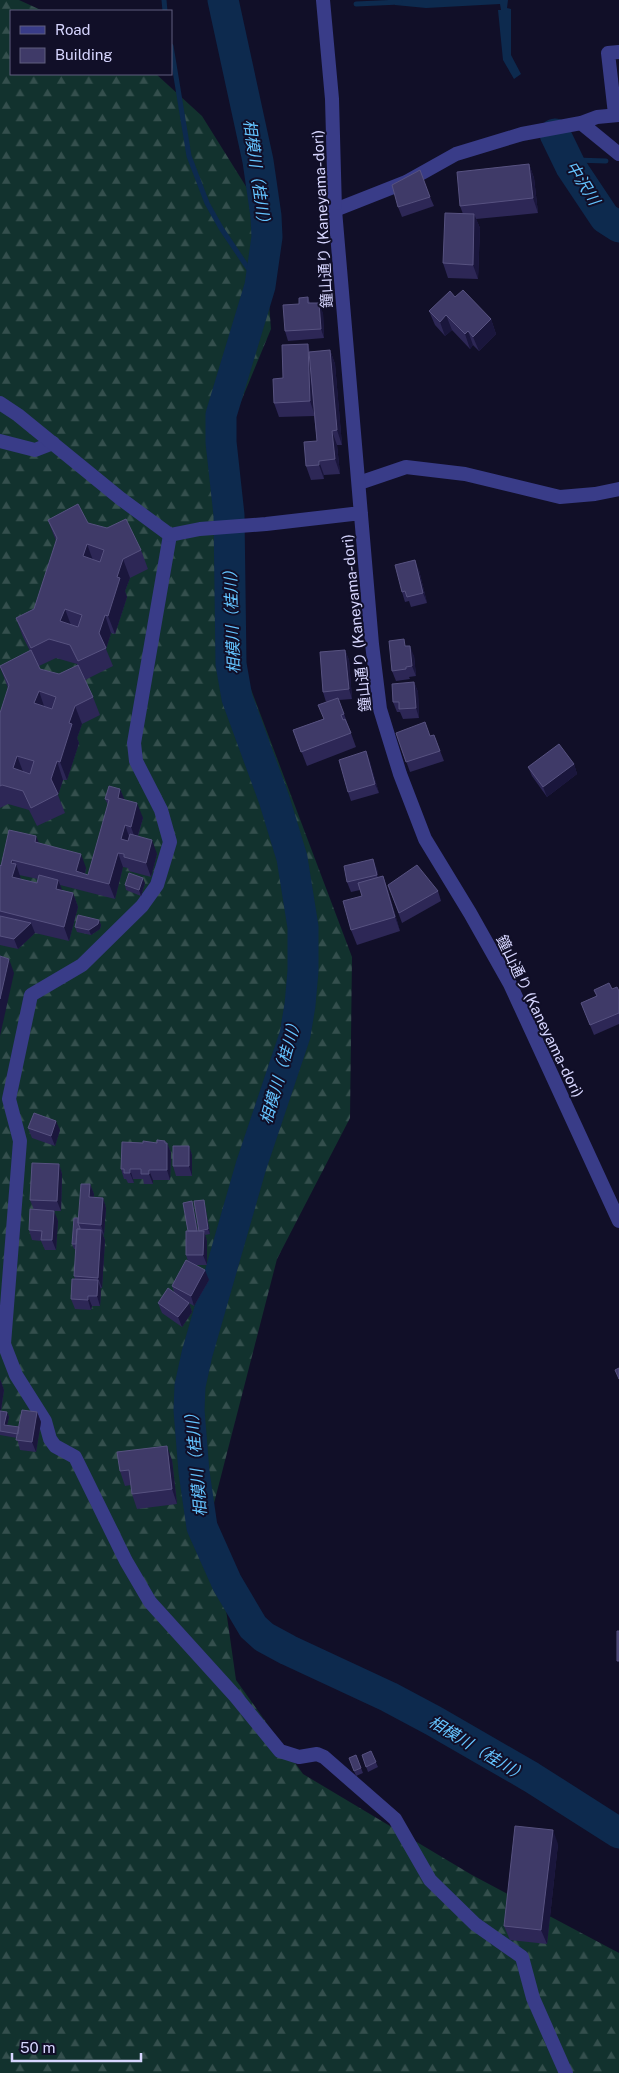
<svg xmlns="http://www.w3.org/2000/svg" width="619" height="2073" font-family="'Public Sans','Noto Sans JP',sans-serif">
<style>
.forest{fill:url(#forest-firs)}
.water{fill:#0d2a4e}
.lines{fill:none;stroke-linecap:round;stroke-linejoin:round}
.stream{stroke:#0d2a4e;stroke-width:5}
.river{stroke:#0d2a4e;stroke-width:31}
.minor{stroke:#393c88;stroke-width:14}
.tertiary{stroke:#393c88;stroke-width:14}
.wall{fill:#2d2756;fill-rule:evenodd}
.shaded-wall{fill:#1a163c}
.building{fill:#3f3a68;stroke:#575280;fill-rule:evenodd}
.labels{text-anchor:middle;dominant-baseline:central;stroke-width:4;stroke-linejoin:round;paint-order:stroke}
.street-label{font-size:15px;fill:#d7d6ff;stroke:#110f28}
.water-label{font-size:16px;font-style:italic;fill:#64c4ff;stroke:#110f28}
</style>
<defs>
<pattern id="forest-firs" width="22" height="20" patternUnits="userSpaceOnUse" patternTransform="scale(1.25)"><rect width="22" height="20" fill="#12322e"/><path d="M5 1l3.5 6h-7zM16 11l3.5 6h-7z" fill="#344f4d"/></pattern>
</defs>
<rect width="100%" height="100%" fill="#110f28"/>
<path class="forest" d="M0,0h19l24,11h-32v63h145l46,42 60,96 9,117 -53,128 8,166 126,334 -2,161 -73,141 -65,252 24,169 67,94 169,101 147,78v120h-619z"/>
<path class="water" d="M395,0h113l-1,8 4,1v46l10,19 -7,5 -11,-19 -5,-50h3l-1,-6 -74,4 -31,-3z"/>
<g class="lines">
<path class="stream" d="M164,0l1,11
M356,4l44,-2
M171,46l18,110 18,47 14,25 39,58
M554,133l21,27 31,1"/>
<path class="river" d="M223,0l35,161 8,55 1,21 -7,49 -39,129v27l8,73 2,149 6,34 37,101 18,59 11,69v44l-3,34 -5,30 -44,131 -54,188 -7,32 -1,24 5,62 8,55 25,56 26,44 11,10 24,13 101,47 45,24 97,56 88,56
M555,134l16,33 34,51 14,9"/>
<path class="minor" d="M615,114l-7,-61 11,-1
M581,123l38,31
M335,210l71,-28 50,-28 66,-20 59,-11 16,-6 22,-2
M0,441l35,9 18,-7
M359,483l47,-16 59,7 95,23 35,-3 24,-5
M170,535l-36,208 2,18 25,49 9,32 -13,43 -15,21 -60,59 -51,30 -22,104 11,42 -16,203 12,31 29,46 5,18 5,7 20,11 51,104 24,41 86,95 44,54 19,6 18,-3 7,3 71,62 35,61 45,44 47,33 11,41 33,75"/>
<path class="tertiary" d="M323,0l9,99 3,111 37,434 8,65 20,65 25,65 45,74 40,71 109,237
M0,403l18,12 103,84 49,36 30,-6 66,-5 95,-11"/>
</g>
<path class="wall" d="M529,164l5,14 4,35 -62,6 4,9 -2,51 -30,-1 -5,-15 20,-49 -3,-8z
M430,197l4,9 -32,11 -4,-10z
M308,297l2,6 13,10 1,25 -36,3 -3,-10 14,-27z
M455,297l36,22 5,15 -17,17 -6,-6 -3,4 -18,-19 -7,6 -10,-11 -6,-14z
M330,350l5,14 7,81h-5l3,29 -16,1v4l-13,1 -5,-14 11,-25 -3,-25 -35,1 -5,-14 9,-25 27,-26z
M48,520l40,3 53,27 7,19 -18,9 -5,13 2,6 -12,37 -4,-1 -5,16 7,17 -28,14 -8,-16 -21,-6 -17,8 1,3 53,28 7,18 -18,9 -5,14 2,5 -12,37h-4l-5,15 7,18 -28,13 -8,-16 -21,-6 -8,4v-95l8,-25 -8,-21 30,-16 -7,-14 -7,-19 18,-9 22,-68z
M419,570l8,33 -16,4 -2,-6 -4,1 -3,-10z
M406,646l8,10 2,20 -7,1 1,2 -14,2 -4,-10z
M345,650l4,10 3,39 -13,1 17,47 -49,19 -14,-36 30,-11 5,-18 -2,1 -3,-10z
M414,682l4,10 1,26 -16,1 -3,-7h-3l-4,-10z
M396,733l34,3 4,-1 10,26 -34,11z
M366,751l13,42 -28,8 -3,-9z
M574,764l3,10 -30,23 -15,-21 -4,-9z
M120,789l4,10 19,19 -5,18 19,18 -6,23 -22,-6 -1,-3 -5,-1 -8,32 -55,-14 2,5 11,3 5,14 -9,34 -34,-8 -17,16 -18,-4v-80l39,-22 47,25 -1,6 3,1 20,-70 -3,-6zM19,875l19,4 -1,4 -16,-4z
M377,869l1,8 5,-1 5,14 12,41 -43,14 -6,-15 11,-34 -2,-6 -9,2 -4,-10z
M145,883l-4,13 -15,-6 -1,-5z
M388,885l50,6 3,10 -39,22z
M99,920l2,5 -1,4 -9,6 -14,-3 -2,-5z
M612,989l7,2v33l-25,11 -13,-32z
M28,1128l32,2 -5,16 -23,-8z
M165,1141l1,2h1l4,10 -1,27h-17v4h-9l-1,-5h-10l1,4h-6l-2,-4h-2l-3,-10 36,-26z
M189,1146l3,9v21h-16l-3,-10z
M59,1164l3,10 -1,37h-8l5,10 -2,29h-11l-4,-9 -9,-1 -3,-10 5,-20 -4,-10z
M90,1184l4,10v3l9,1 3,10 -2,27 -1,-1 2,6 -3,48h-2l1,2 -1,16h-8l-1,4 -16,-1 -4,-10 4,-20 -1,-3 2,-27h-2l-2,-5 6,-26z
M205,1205l5,29 -5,1 2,6v24h-11l13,15 -15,26 -5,-3 3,9 -10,15 -20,-14 -4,-10 16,-11 -2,-6 16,-25 -2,-6 2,-24 5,-25 5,25h1z
M0,1379l4,11 -3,21 6,1 2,5 -2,8 12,2 18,-15 4,10 -5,30 -16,-2 -3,-12 -17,-3z
M172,1460l5,44 -40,5 -5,-15 -1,-9 -6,1 -5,-15z
M371,1751l7,16 -10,5 -6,-17z
M356,1755l7,18 -7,3 -7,-18z
M558,1844l-11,100 -37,-4 -6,-14z"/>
<path class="shaded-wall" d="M529,164l5,14 4,35 -5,-15z
M474,214l6,14 -2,51 -5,-14z
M319,303l4,10 1,25 -3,-9z
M446,315l6,15 -7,6 -5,-14z
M491,319l5,15 -17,17 -6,-14z
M468,331l5,14 -3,4 -5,-15z
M308,344l5,15 2,57 -5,-15z
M330,350l5,14 7,81 -5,-15z
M332,431l5,14 3,29 -5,-15z
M319,461l5,14v4l-5,-14z
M87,544l7,19 -11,-7z
M123,559l7,19 -5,13 2,6 -12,37 -7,-18 9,-39z
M415,560l4,10 8,33 -4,-10z
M65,609l7,19 -12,-7z
M105,615l6,18 -5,16 -7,-16z
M410,646l4,10 2,20 -4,-10z
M345,650l4,10 3,39 -3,-10z
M414,682l4,10 1,26 -3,-10z
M39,691l6,18 -11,-6z
M75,706l7,18 -5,14 2,5 -12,37 -7,-18 9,-39z
M366,751l4,10 9,32 -4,-9z
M17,756l7,18 -11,-6z
M57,761l6,19 -5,15 -7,-16z
M574,764l3,10 -30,23 -4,-10z
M120,789l6,14 -8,-5z
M137,803l6,15 -7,23 -5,-14z
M125,825l5,14 -4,15 -5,-15z
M36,836l6,14 -7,-8z
M152,840l5,14 -6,23 -5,-14z
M118,853l5,14 -8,32 -6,-15z
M81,854l5,14 -2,10 -8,-7z
M373,859l4,10 3,16 -3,-10z
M12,860l3,8 1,-4 5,15 -3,13 -6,-15 -1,-14z
M383,876l5,14 12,41 -5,-14z
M143,878l2,5 -4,13 -2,-6z
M58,880l6,14 -8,-5z
M73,893l5,14 -9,34 -5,-14z
M99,920l2,5 -1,4 -9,6 -2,-5z
M31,923l4,10 -17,16 -4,-10z
M9,959l5,14 -14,63v-37z
M56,1121l4,9 -5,16 -4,-10z
M165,1141l2,6v-4l4,10 -1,27 -3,-10z
M189,1146l3,9v21l-3,-10z
M59,1164l3,10 -1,37 -4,-10z
M130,1169l3,10 1,4 -4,-10z
M149,1170l4,10v4l-4,-10z
M90,1184l4,10 -1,13 -4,-10z
M103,1198l3,10 -2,27 -3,-10z
M204,1200l1,5 5,29 -2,-5z
M192,1201l1,5 6,32 -2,-5z
M54,1211l4,10 -2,29 -4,-10z
M101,1230l4,10 -3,48 -4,-10z
M204,1231l3,10v24l-4,-10z
M205,1270l4,10 -15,26 -3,-10z
M98,1280l3,10 -1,16 -3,-10z
M88,1296l4,10 -1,4 -3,-10z
M189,1303l3,9 -10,15 -4,-10z
M0,1379l4,11 -4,26z
M7,1412l2,5 -3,13 -2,-5z
M37,1412l4,10 -5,30 -4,-10z
M167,1446l5,14 5,44 -5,-15z
M553,1830l5,14 -11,100 -6,-14z"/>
<path class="building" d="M529,164l4,34 -73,8 -3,-34z
M420,170l10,27 -32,10 -6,-22z
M445,213l29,1 -1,51 -30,-2z
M463,290l28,29 -18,18 -5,-6 -3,3 -19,-19 -6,7 -11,-11 21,-20 5,6z
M308,297v6h11l2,26 -36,2 -2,-26 16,-1v-6z
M308,344l2,57 -36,2 -1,-24 10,-1 -1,-33z
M330,350l7,80 -5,1 3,28 -16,2v4l-13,1 -2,-24 13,-1 -8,-89z
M78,504l10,19 19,5 19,-9 15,31 -18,9 -6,18 3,1 -12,38 -3,-1 -6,18 7,15 -28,13 -8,-16 -21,-6 -18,9 -15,-30 18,-9 23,-71 -9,-18zM87,544l17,6 -4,12 -17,-6zM65,609l17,6 -4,12 -18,-6z
M415,560l8,33 -16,4 -2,-6 -3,1 -7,-27z
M404,639l1,7h5l2,20 -6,1v2l-14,2 -3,-30z
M31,650l9,19 19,5 19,-9 15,32 -18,9 -6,17 3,1 -12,38 -3,-1 -6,18 7,15 -27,14 -8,-17 -21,-6 -2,1v-73l9,-28 -9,-19zM39,691l17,6 -4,12 -18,-6zM17,756l17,5 -4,13 -17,-6z
M345,650l4,39 -26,3 -3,-40z
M414,682l2,26 -17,1v-7h-6l-1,-18z
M338,698l6,16 -3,1 2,5 2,-1 6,14 -50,19 -8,-22 31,-11 -6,-14z
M425,722l5,14 4,-1 6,16 -34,11 -10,-29z
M559,744l15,20 -31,23 -15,-20z
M366,751l9,33 -27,8 -9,-32z
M109,786l11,3 -2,9 19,5 -6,24 -6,-2 -4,14 7,2 2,-7 22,6 -6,23 -22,-6v-3l-6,-1 -9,31 -97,-24 -1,3 5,1 -4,13 25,6 2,-8 19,5 -2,9 17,4 -9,34 -64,-16v-46l1,1 8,-36 27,6 -1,6 46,12 -5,17 12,4 21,-75 -4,-1z
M373,859l4,16 -30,7 -3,-16z
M417,865l21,26 -39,22 -11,-28z
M129,873l14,5 -4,12 -14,-5z
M383,876l12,41 -44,13 -8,-29 19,-5 -4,-13z
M78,915l21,5 -1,4 -9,6 -14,-3z
M0,916l31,7 -17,16 -14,-3z
M0,956l9,3 -9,40z
M609,983l3,6 5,-2 2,4v22l-29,12 -9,-22 16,-7 -3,-6z
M34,1113l22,8 -5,15 -23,-8z
M157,1140l8,1v2h2v27h-18v4h-8v-5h-11v4h-6v-4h-3l1,-27 21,1v-2l14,2z
M173,1146h16v20h-16z
M32,1163l27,1 -2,37 -27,-1z
M81,1184h9l-1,13 14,1 -2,27 -23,-2z
M204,1200l4,29 -9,2 -5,-30z
M192,1201l5,30h-9l-5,-28z
M30,1209l24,2 -2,29h-11l1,-9 -13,-1z
M74,1218h4v5l2,5v1h-3l-1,15h-4z
M77,1229l24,1 -3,48 -24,-2z
M186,1231h18l-1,24h-17z
M186,1260l19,10 -14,26 -19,-10z
M72,1279l26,1 -1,16h-9v4l-17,-1z
M168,1288l21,15 -11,14 -20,-14z
M619,1368v11l-4,-9z
M22,1410l15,2 -5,30 -16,-2z
M0,1411l7,1 -3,13 15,2 -1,7 -18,-3z
M167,1446l5,43 -40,5 -3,-24 -9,1 -3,-19z
M617,1631h2v30h-2z
M371,1751l5,11 -10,5 -4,-12z
M356,1755l5,13 -7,3 -5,-13z
M515,1826l38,4 -12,100 -37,-4z"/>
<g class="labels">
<g class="street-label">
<text transform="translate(322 219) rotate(-93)">鐘山通り (Kaneyama-dori)</text>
<text transform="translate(356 623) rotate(-96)">鐘山通り (Kaneyama-dori)</text>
<text transform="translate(540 1016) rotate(64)">鐘山通り (Kaneyama-dori)</text>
</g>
<g class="water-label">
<text transform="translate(257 175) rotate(82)">相模川（桂川）</text>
<text transform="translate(583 183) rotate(58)">中沢川</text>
<text transform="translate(232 618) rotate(-92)">相模川（桂川）</text>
<text transform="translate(281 1070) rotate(-74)">相模川（桂川）</text>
<text transform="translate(196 1461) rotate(-95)">相模川（桂川）</text>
<text transform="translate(478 1749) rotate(31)">相模川（桂川）</text>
</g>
</g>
<rect x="10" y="10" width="162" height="65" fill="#110f28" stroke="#605f7e"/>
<rect x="20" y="26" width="25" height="8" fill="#393c88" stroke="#605f7e"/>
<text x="55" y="35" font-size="15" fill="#d7d6ff">Road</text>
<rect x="20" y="48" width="25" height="15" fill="#3f3a68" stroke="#605f7e"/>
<text x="55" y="60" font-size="15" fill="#d7d6ff">Building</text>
<path d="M12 2053v8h129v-8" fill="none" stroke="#d7d6ff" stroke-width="2.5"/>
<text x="20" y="2053" font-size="15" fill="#d7d6ff" stroke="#110f28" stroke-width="4" paint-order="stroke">50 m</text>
</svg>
